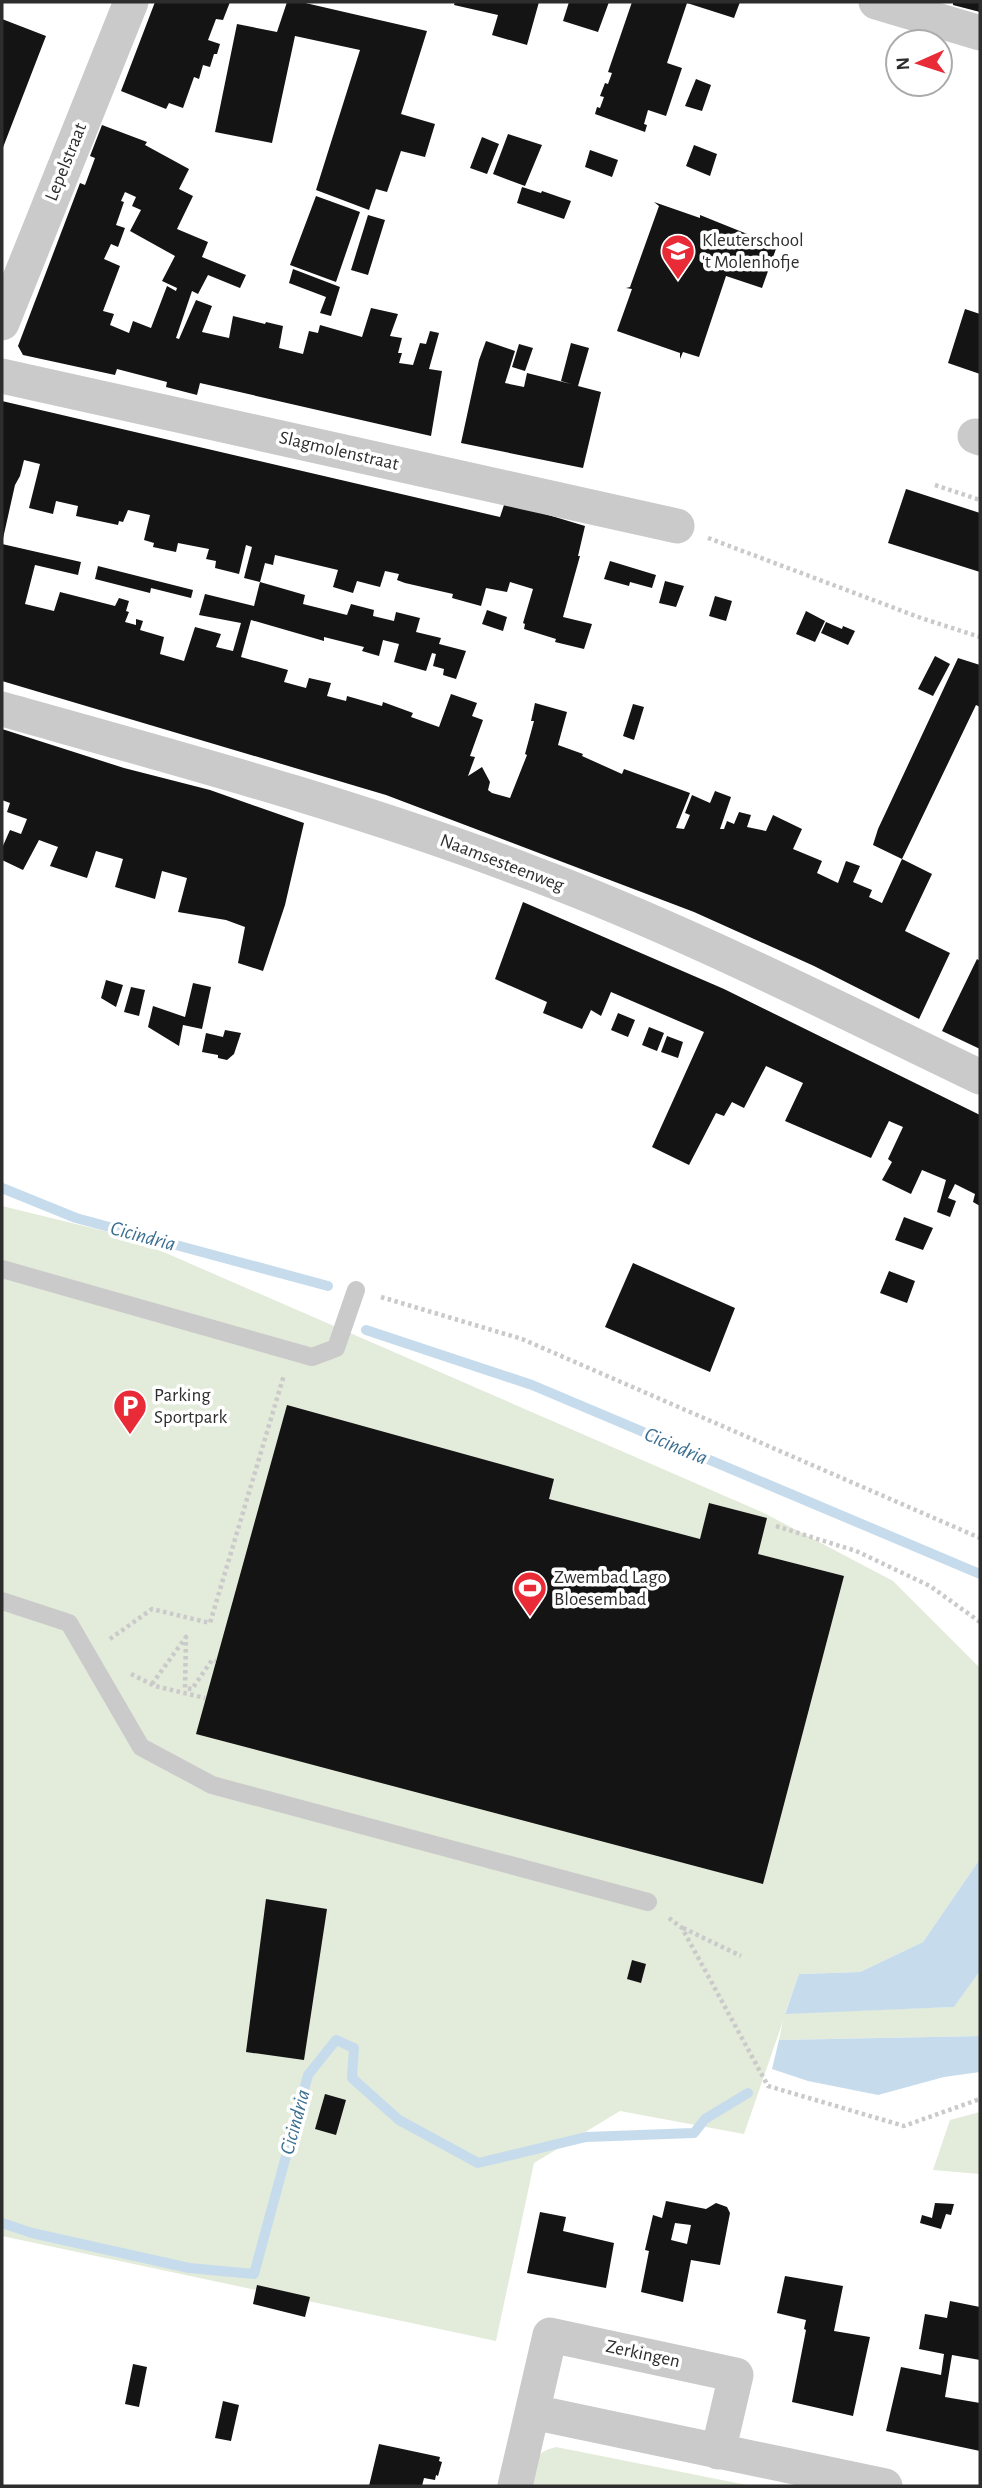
<svg xmlns="http://www.w3.org/2000/svg" width="982" height="2488" font-family="'Alegreya Sans',sans-serif">
<style>
.green{fill:#e3ebda}
.water{fill:#c6dcec}
.lines{fill:none;stroke-linecap:round;stroke-linejoin:round}
.stream{stroke:#c6dcec;stroke-width:10}
.building{fill:#141414;fill-rule:evenodd}
.path{stroke:#cacaca;stroke-width:4.5;stroke-dasharray:3.5 3.5;stroke-linecap:butt}
.service{stroke:#cacaca;stroke-width:18}
.minor{stroke:#cacaca;stroke-width:35}
.labels{text-anchor:middle;dominant-baseline:central;stroke-width:7;stroke-linejoin:round;paint-order:stroke}
.street-label{font-size:19px;fill:#2d2d2d;stroke:#fff}
.poi-label{font-size:19px;fill:#2d2d2d;stroke:#fff;text-anchor:start}
.water-label{font-size:21px;font-style:italic;fill:#3a6e90;stroke:#fff}
</style>
<rect width="100%" height="100%" fill="#fff"/>
<path class="green" d="M2,1206l127,31 635,276 129,68 87,87v191l-57,83 -63,30 -61,2 -14,39 169,-6 26,-36v65l-201,4 4,-19 -39,113 -124,-23 -86,52 -38,178 -494,-105z
M980,2112v62l-47,-4 17,-50z
M556,2447l196,39h-225c5,-21 5,-33 29,-39z"/>
<path class="water" d="M980,1859v112l-26,36 -169,7 14,-40 61,-2 63,-30z
M980,2036v36l-36,5 -66,18 -70,-14 -36,-12 7,-29z"/>
<g class="lines">
<path class="stream" d="M2,1188l74,30 252,68
M366,1330l166,55 448,189
M2,2223l30,10 157,35 65,6 54,-199 28,-35 18,8 -2,30 47,42 79,43 108,-26 108,-4 11,-14 43,-26"/>
</g>
<path class="building" d="M155,2h75l-7,18 -7,-1 -8,21 12,4 -3,10h-3l-4,13 -7,-2 -4,14 -5,-2 -11,31 -14,-5 -3,6 -45,-18z
M287,2h14l126,29 -26,83 34,10 -10,33 -24,-6 -14,41 -11,-3 -7,21 -53,-20 44,-140 -65,-14 -23,107 -57,-11 22,-108 40,8z
M455,2h84l-12,43 -35,-10 6,-20 -44,-10z
M569,2h40l-11,30 -35,-11z
M632,2h108l-6,16 -47,-15 -20,60 15,5 -16,48 -18,-6 -4,14 3,1 -2,7 -50,-18 2,-7 3,1 4,-11 -4,-1 5,-13 3,1 4,-11 -4,-1z
M953,2h27v10l-27,-7z
M2,19l44,17 -44,114z
M696,79l15,6 -9,26 -17,-5z
M102,125l45,17 -2,3 44,24 -10,20 14,7 -16,33 31,13 -6,15 44,18 -6,13 -32,-13 -10,19 -6,-3 -16,47 3,1 17,-39 16,6 -10,26 27,6 4,-22 32,8 1,-2 17,4 -4,22 24,6 6,-23 9,2 2,-8 42,12 9,-29 27,6 -8,22 12,2 -4,15h4l-3,10 14,2 7,-22 6,1 4,-13 9,2 -10,36 13,2 -11,65 -231,-53 -3,12 -31,-8 1,-5 -50,-13 -2,6 -92,-20 -5,-9 62,-163 5,2 10,-27 -5,-2zM125,192l11,5 -4,9 9,4 -11,21 45,25 -13,25 15,7 -1,3 -9,-5 -16,42 -18,-7 -4,12 -19,-8 4,-11 -11,-3 17,-45 -16,-7 7,-15 7,3 7,-19 -9,-3 8,-23 -3,-1z
M508,134l34,11 -17,41 -32,-12z
M482,137l17,7 -12,30 -17,-6z
M694,145l23,9 -7,22 -24,-10z
M590,150l28,10 -6,17 -27,-10z
M522,187l19,6 1,-2 29,10 -7,18 -47,-16z
M316,196l44,16 -24,70 -46,-17z
M654,202l46,16v-3l77,31 -15,42 -36,-12 -27,81 -16,-5 -3,7v-6l-63,-22 15,-42 -6,-1 4,-1 29,-81z
M368,215l17,5 -17,55 -17,-5z
M293,269l47,18 -9,29 -11,-3 6,-16 -37,-14z
M965,309l15,5v60l-32,-11z
M486,341l29,10 -10,32 19,4 3,-14 44,11 -10,-3 10,-38 18,5 -11,38 23,6 -18,76 -122,-25 18,-83z
M519,344l14,4 -8,23 -13,-4z
M2,401l498,116 5,-15 80,24 -7,30h2l-17,61 29,7 -8,25 -29,-7 1,-3 -32,-10 1,-5 -2,-1 10,-34 -23,-7 -3,10 -21,-4 -5,18 -29,-8 1,-4 -48,-11 -8,-3 2,-6 -14,-3 -5,16 -23,-6 -4,12 -20,-6 5,-17 -63,-15 -2,10 -8,-2 -5,19 -16,-4 8,-31 -6,-2 -7,29 -24,-6 1,-7 -10,-2 3,-10 -31,-6 -2,9 -23,-5 1,-4 -10,-3 6,-25 -22,-5 -5,12 -4,-1 -1,4 -42,-9 2,-10 -22,-5 -3,13 -24,-6 11,-44 -16,-4 -4,16 -5,9 -13,58z
M906,489l74,24v59l-92,-29z
M2,544l79,18 -3,13 -43,-10 -10,39 29,7 6,-19 55,14 4,-8 10,3 -3,10 3,1 -4,10 11,3v-6l7,2 -3,9 24,7 -4,17 24,7 11,-34 26,7 -5,13 17,4 8,-28 -42,-8 6,-21 49,12 6,-24 45,13 -2,9 44,11 4,-11 23,6 -1,6 21,5 2,-9 24,6 -4,14 25,6 -2,6 27,7 -10,28 -13,-4 1,-6 -11,-3 3,-12 -4,-1 -6,18 -32,-9 5,-18 -16,-4 -4,16 -17,-5 2,-4 -40,-10v4l-73,-21 -10,37 47,13 -4,12 22,6 3,-10 22,5 -4,13 19,5 1,-5 35,10 1,-4 30,11 -2,4 28,10 12,-33 26,9 -5,13 11,4 -13,36 5,1 -7,19 14,-9 8,15 -2,8 4,3 18,5 17,-43 -2,-1 9,-33h-3l4,-18 32,9 -9,33 25,9 -1,2 40,18 2,-5 66,24 -14,35 8,1 6,-14 -5,-2 7,-18 18,8 5,-12 16,6 -11,32h4l3,-8 7,3 5,-12 12,3 -4,12 19,4 7,-16 29,14 -9,20 29,12 -5,12 21,10 8,-22 14,5 -7,16 19,8 -3,7 13,6 20,-44 30,15 -27,57 45,22 -31,66 -105,-53 -120,-54 -308,-117 -384,-114z
M610,561l46,14 -4,13 -22,-6 -1,4 -25,-7z
M98,566l95,24 -2,8 -40,-10 -1,5 -55,-14z
M665,581l19,5 -8,21 -17,-4z
M715,596l17,5 -6,20 -17,-5z
M487,610l20,7 -4,14 -21,-7z
M806,611l19,10 -10,21 -19,-8z
M826,622l16,7 1,-3 12,5 -7,14 -27,-12z
M935,656l15,8 -17,32 -15,-7z
M958,658l22,7v42l-4,-2 -74,154 -29,-14 5,-16z
M633,704l11,3 -10,33 -11,-4z
M2,729l122,39 86,22 94,33 -19,82 -22,66 -25,-8 7,-36 -19,-7 -48,-8 9,-34 -25,-7 -7,28 -40,-12 8,-28 -27,-8 -9,27 -37,-12 8,-19 -19,-7 -16,30 -21,-10v-12l8,-18 11,4 6,-15 -20,-7 3,-9 -8,-3z
M523,902l201,87 256,126v91l-7,-4 2,-8 -20,-10 -7,14 8,3 -6,16 -13,-5 9,-32 -24,-10 -11,24 -29,-14 10,-18 -4,-3 15,-32 -14,-6 -18,37 -86,-37 18,-38 -37,-17 -22,42 -12,-6 -8,14 -8,-3 -27,52 -37,-18 52,-115 -93,-40 -10,24 -10,-6 -9,19 -39,-16 4,-11 -52,-23z
M977,959l3,2v88l-38,-18z
M106,980l17,5 -7,22 -15,-9z
M193,983l18,4 -9,42 -19,-4 -4,21 -31,-19 5,-21 32,11z
M131,987l14,3 -6,26 -15,-4z
M618,1013l17,7 -7,17 -17,-7z
M649,1027l15,6 -7,18 -15,-6z
M225,1030l16,3 -7,21 -7,6 -9,-2v-3l-16,-3 4,-19 17,4z
M667,1036l16,6 -5,16 -17,-6z
M904,1217l29,11 -10,22 -28,-10z
M633,1263l102,45 -25,64 -105,-45z
M889,1271l26,10 -8,22 -27,-10z
M287,1405l267,74 -5,20 151,40 9,-36 58,15 -9,36 86,22 -81,308 -567,-150z
M266,1899l61,10 -23,151 -58,-8z
M632,1960l14,4 -5,19 -14,-4z
M325,2094l21,6 -10,35 -21,-6z
M666,2201l40,8 10,-6 11,4 3,6 -10,52 -29,-5 -8,42 -42,-10 8,-41 -4,-1 8,-35 9,3zM675,2223l16,2 -4,19 -16,-4z
M935,2203l19,1 -3,11 -5,-1 -5,15 -21,-6 2,-8 10,3z
M540,2212l26,5 -3,14 51,12 -8,45 -79,-15z
M785,2276l58,10 -9,45 36,6 -17,79 -61,-14 14,-72 -2,-1 2,-9 -29,-7z
M257,2285l53,12 -5,20 -52,-13z
M950,2301l30,6v53l-28,-5 -7,42 35,6v48l-94,-20 15,-64 40,8 3,-21 -25,-5 6,-35 22,4z
M133,2364l14,3 -8,40 -14,-3z
M223,2401l16,4 -8,36 -16,-3z
M379,2444l61,13 -1,4 3,1 -4,14 -2,-1 -1,5 -11,-2 -2,8h-53z"/>
<g class="lines">
<path class="path" d="M935,485l45,15
M708,538l213,80 59,19
M381,1297l141,42 458,199
M776,1526l80,25 74,35 50,36
M110,1639l42,-30 58,14 74,-248
M131,1674l24,12 50,12
M152,1684l34,-47 -1,51 7,1 20,-29 4,1
M669,1918l13,10 86,158 136,40 76,-27
M683,1928l58,28"/>
<path class="service" d="M2,1269l310,88 24,-9 20,-58
M2,1601l67,22 72,124 71,38 436,117"/>
<path class="minor" d="M876,2l104,31
M2,323l129,-321
M2,376l675,150
M975,436l5,2
M2,709c178,50 357,98 530,164 154,58 300,133 448,204
M533,2412l352,74
M515,2486l35,-151 186,40 -18,77"/>
</g>
<defs>
<g id="school-pin" transform="scale(1.75)"><path d="M0 17L-7.5 6A9.5 9.5 0 1 1 7.5 6Z" fill="#e82b37" stroke="#fff"/><path d="M0-5L7-2L0 1L-7-2ZM-4 1L0 2.5L4 1V4Q0 6-4 4Z" fill="#fff"/></g>
<g id="parking-pin" transform="scale(1.75)"><path d="M0 17L-7.5 6A9.5 9.5 0 1 1 7.5 6Z" fill="#e82b37" stroke="#fff"/><path d="M-3.5-5.5H1a3.5 3.5 0 0 1 0 7H-1V5.5H-3.5ZM-1-3.4V-.6H.8a1.4 1.4 0 0 0 0-2.8Z" fill="#fff"/></g>
<g id="stadium-pin" transform="scale(1.75)"><path d="M0 17L-7.5 6A9.5 9.5 0 1 1 7.5 6Z" fill="#e82b37" stroke="#fff"/><path d="M0-5a6.5 5 0 1 0 0 10a6.5 5 0 1 0 0-10ZM-3.5-1.8h7v3.6h-7Z" fill="#fff"/></g>
</defs>
<g fill-rule="evenodd">
<use href="#school-pin" x="678" y="251"/>
<use href="#parking-pin" x="130" y="1406"/>
<use href="#stadium-pin" x="530" y="1588"/>
</g>
<g class="labels">
<g class="street-label">
<text transform="translate(66 162) rotate(-68)">Lepelstraat</text>
<text transform="translate(339 451) rotate(13)">Slagmolenstraat</text>
<text transform="translate(502 863) rotate(21)">Naamsesteenweg</text>
<text transform="translate(643 2354) rotate(12)">Zerkingen</text>
</g>
<g class="poi-label">
<text x="702" y="240">Kleuterschool<tspan x="702" dy="22">'t Molenhofje</tspan></text>
<text x="154" y="1395">Parking<tspan x="154" dy="22">Sportpark</tspan></text>
<text x="554" y="1577">Zwembad Lago<tspan x="554" dy="22">Bloesembad</tspan></text>
</g>
<g class="water-label">
<text transform="translate(143 1236) rotate(15)">Cicindria</text>
<text transform="translate(676 1446) rotate(23)">Cicindria</text>
<text transform="translate(295 2122) rotate(-75)">Cicindria</text>
</g>
</g>
<rect width="982" height="2488" fill="none" stroke="#2d2d2d" stroke-width="7"/>
<g transform="translate(919 63) rotate(267)"><circle r="33" fill="#ffffff" stroke="#ababab" stroke-width="2"/>
<path d="M0-5L12 26L0 18L-12 26Z" fill="#e82b37"/>
<text y="-10" font-size="19" font-weight="bold" text-anchor="middle" fill="#2d2d2d">N</text>
</g>
</svg>
